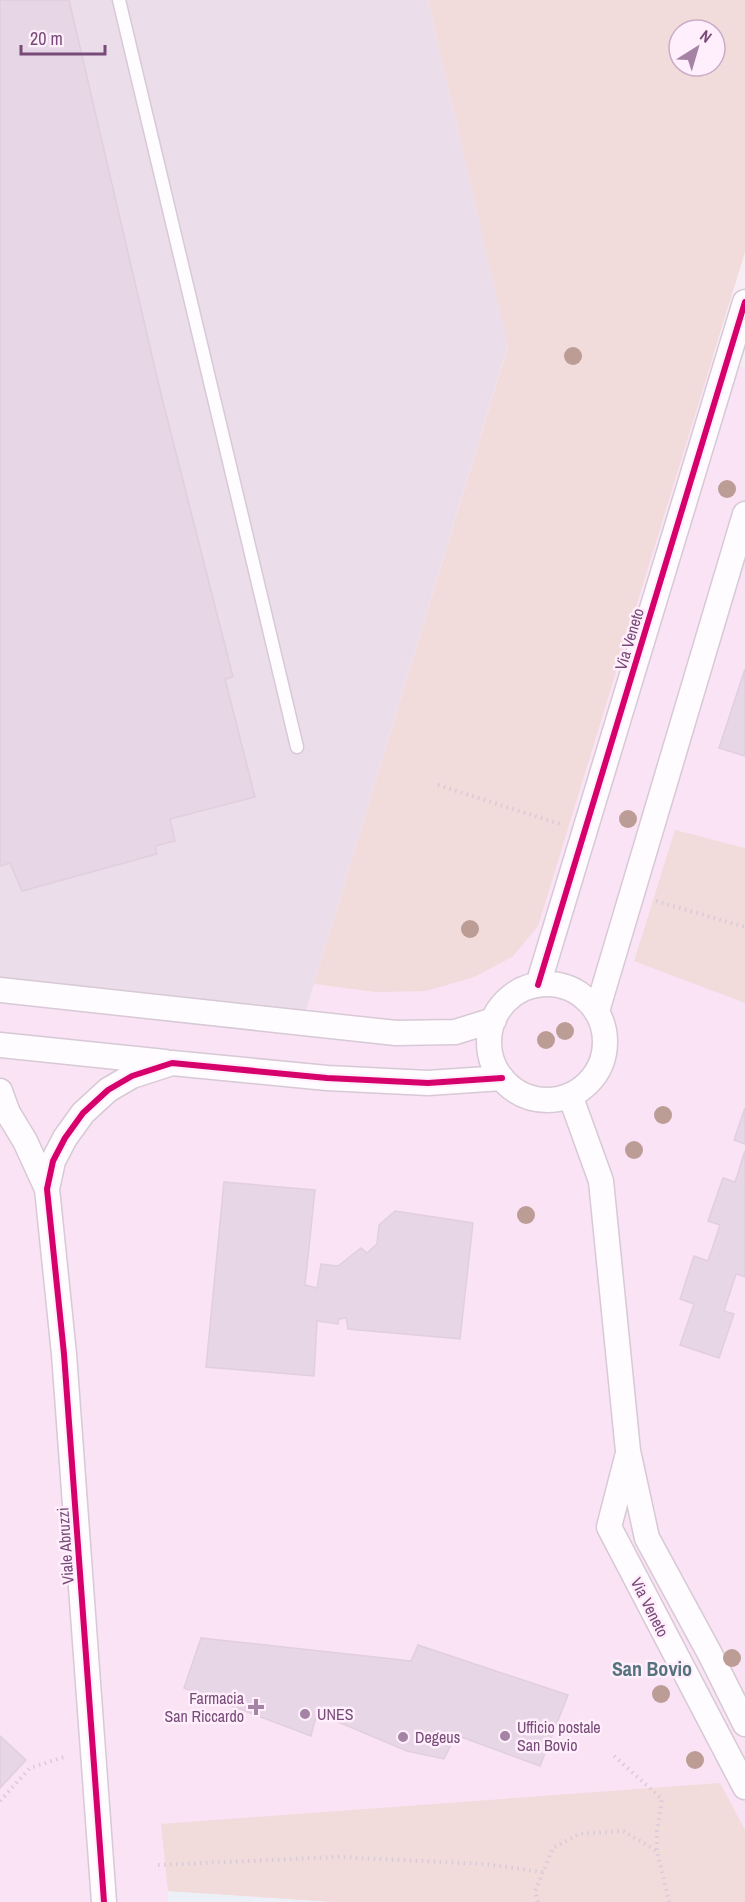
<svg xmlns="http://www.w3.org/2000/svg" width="745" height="1902" font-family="'Archivo Narrow',sans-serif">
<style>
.residential{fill:#f9e3f4}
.industrial{fill:#ebdde9}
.education{fill:#edf0f7}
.green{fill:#f1dbdb;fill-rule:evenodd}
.building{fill:#e7d6e5;stroke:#e1cee0;stroke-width:1.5}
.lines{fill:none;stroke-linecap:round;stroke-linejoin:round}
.service-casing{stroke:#d7c9d5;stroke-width:15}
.minor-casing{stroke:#d7c9d5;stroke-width:27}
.path{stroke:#d9cbd9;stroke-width:4;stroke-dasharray:1.5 4.5;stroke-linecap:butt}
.service{stroke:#fefcfe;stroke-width:12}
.minor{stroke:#fefcfe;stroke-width:24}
.cycleway-casing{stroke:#ffeefb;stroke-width:10}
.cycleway{stroke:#d6006c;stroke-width:6}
.tree{fill:#bc9d96}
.poi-dot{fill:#a483a4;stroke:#ffeefb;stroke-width:2}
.labels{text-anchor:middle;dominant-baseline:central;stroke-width:5;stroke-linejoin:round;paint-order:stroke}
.street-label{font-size:16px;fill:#774b78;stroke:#ffeefb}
.poi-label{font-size:16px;fill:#774b78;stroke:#ffeefb;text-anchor:start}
.quarter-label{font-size:20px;font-weight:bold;fill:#55737f;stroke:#ffeefb}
</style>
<rect width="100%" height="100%" fill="#f8ecf5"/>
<path class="residential" d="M709,355l36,13v480l-70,-17 -41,129 111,43v899h-745v-923l305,31 9,-26 61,8z"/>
<path class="industrial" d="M0,0h428l80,345 -202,665 -306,-31z"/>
<path class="education" d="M168,1891l168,11h-168z"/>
<path class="green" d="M428,0h317v252l-207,674 -26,31 -38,20 -48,14 -51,1 -61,-8 194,-638zM679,30h36v36h-36z
M675,830l70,18v155l-111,-42z
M720,1783l25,47v72h-409l-168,-11 -7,-67z"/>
<path class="building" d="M0,0h69l91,390 73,287 -8,2 30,118 -85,22 5,22 -20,5 2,8 -135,37 -12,-28 -10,3z
M745,669v87l-26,-8z
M745,1108v36l-11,-4z
M745,1151v126l-9,-3 -12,37 10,3 -15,44 -39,-13 14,-41 -14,-5 14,-43 14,5 12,-36 -12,-4 15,-43 12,4z
M224,1182l91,8 -10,95 12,3 4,-24 17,2 23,-18 6,5 10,-9 2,-19 16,-14 78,12 -13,116 -112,-10 -2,-11 -7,1 -1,5 -21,-3 -3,55 -108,-9z
M201,1638l210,23 7,-16 150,50 -28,71 -84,-31 -12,24 -37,-8 -90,-38 -6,23 -127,-48z
M0,1736l26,24 -26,28z"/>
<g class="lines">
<g class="service-casing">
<path id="service" d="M119,0l178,747"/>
</g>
<g class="minor-casing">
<path id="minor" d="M489 1042a58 58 0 1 1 116 0a58 58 0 1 1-116 0Z
M538,985l207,-683
M0,990l396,43 59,-1 39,-12
M597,1011l148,-497
M0,1045l165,17
M0,1091l8,22 17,28 22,48
M570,1095l31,86 27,270 19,87 63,116 35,70
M627,1457l-18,70 136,260
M104,1902l-40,-548 -17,-165 6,-28 12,-23 18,-25 25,-23 24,-14 40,-13 155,15 101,5 74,-5"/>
</g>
<path class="path" d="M438,785l122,39
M656,901l89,26
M614,1756l48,43 -5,32v20l12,51
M0,1801l30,-33 37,-12
M158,1865l180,-8 146,7 59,8
M538,1902l-3,-11 18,-43 26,-14 44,-3 34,20"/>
<use href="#service" class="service"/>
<use href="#minor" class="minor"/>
<g class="cycleway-casing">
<path id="cycleway" d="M538,985l207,-683
M104,1902l-40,-548 -17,-165 6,-28 12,-23 18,-25 25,-23 24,-14 40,-13 155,15 101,5 74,-5"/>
</g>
<use href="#cycleway" class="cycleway"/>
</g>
<g class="tree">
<circle cx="573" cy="356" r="9"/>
<circle cx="727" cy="489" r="9"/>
<circle cx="628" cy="819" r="9"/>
<circle cx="470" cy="929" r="9"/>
<circle cx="565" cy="1031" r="9"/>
<circle cx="546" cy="1040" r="9"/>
<circle cx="663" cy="1115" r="9"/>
<circle cx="634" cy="1150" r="9"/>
<circle cx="526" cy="1215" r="9"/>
<circle cx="732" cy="1658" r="9"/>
<circle cx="661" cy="1694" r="9"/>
<circle cx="695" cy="1760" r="9"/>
</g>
<g class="poi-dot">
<path d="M253 1698h6v6h6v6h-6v6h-6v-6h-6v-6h6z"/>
<circle cx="305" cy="1714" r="6"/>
<circle cx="505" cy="1736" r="6"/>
<circle cx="403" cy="1737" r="6"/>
</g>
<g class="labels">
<g class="street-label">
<text transform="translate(629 639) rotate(-73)">Via Veneto</text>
<text transform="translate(65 1546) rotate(-94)">Viale Abruzzi</text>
<text transform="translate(650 1607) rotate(63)">Via Veneto</text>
</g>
<g class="poi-label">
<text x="244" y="1698" text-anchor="end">Farmacia<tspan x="244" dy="18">San Riccardo</tspan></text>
<text x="317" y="1714">UNES</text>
<text x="517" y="1727">Ufficio postale<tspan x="517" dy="18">San Bovio</tspan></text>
<text x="415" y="1737">Degeus</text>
</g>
<g class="quarter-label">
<text x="652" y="1668">San Bovio</text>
</g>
</g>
<g transform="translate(697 48) rotate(37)"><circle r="28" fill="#ffeefb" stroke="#c9adc7" stroke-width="1.5"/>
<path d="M0-4.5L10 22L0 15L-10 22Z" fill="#a483a4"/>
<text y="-9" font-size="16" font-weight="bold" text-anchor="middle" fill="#774b78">N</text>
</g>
<path d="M21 45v9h84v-9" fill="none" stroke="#774b78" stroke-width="3"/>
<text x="30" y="45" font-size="18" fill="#774b78" stroke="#ffeefb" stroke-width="4.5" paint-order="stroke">20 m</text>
</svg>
